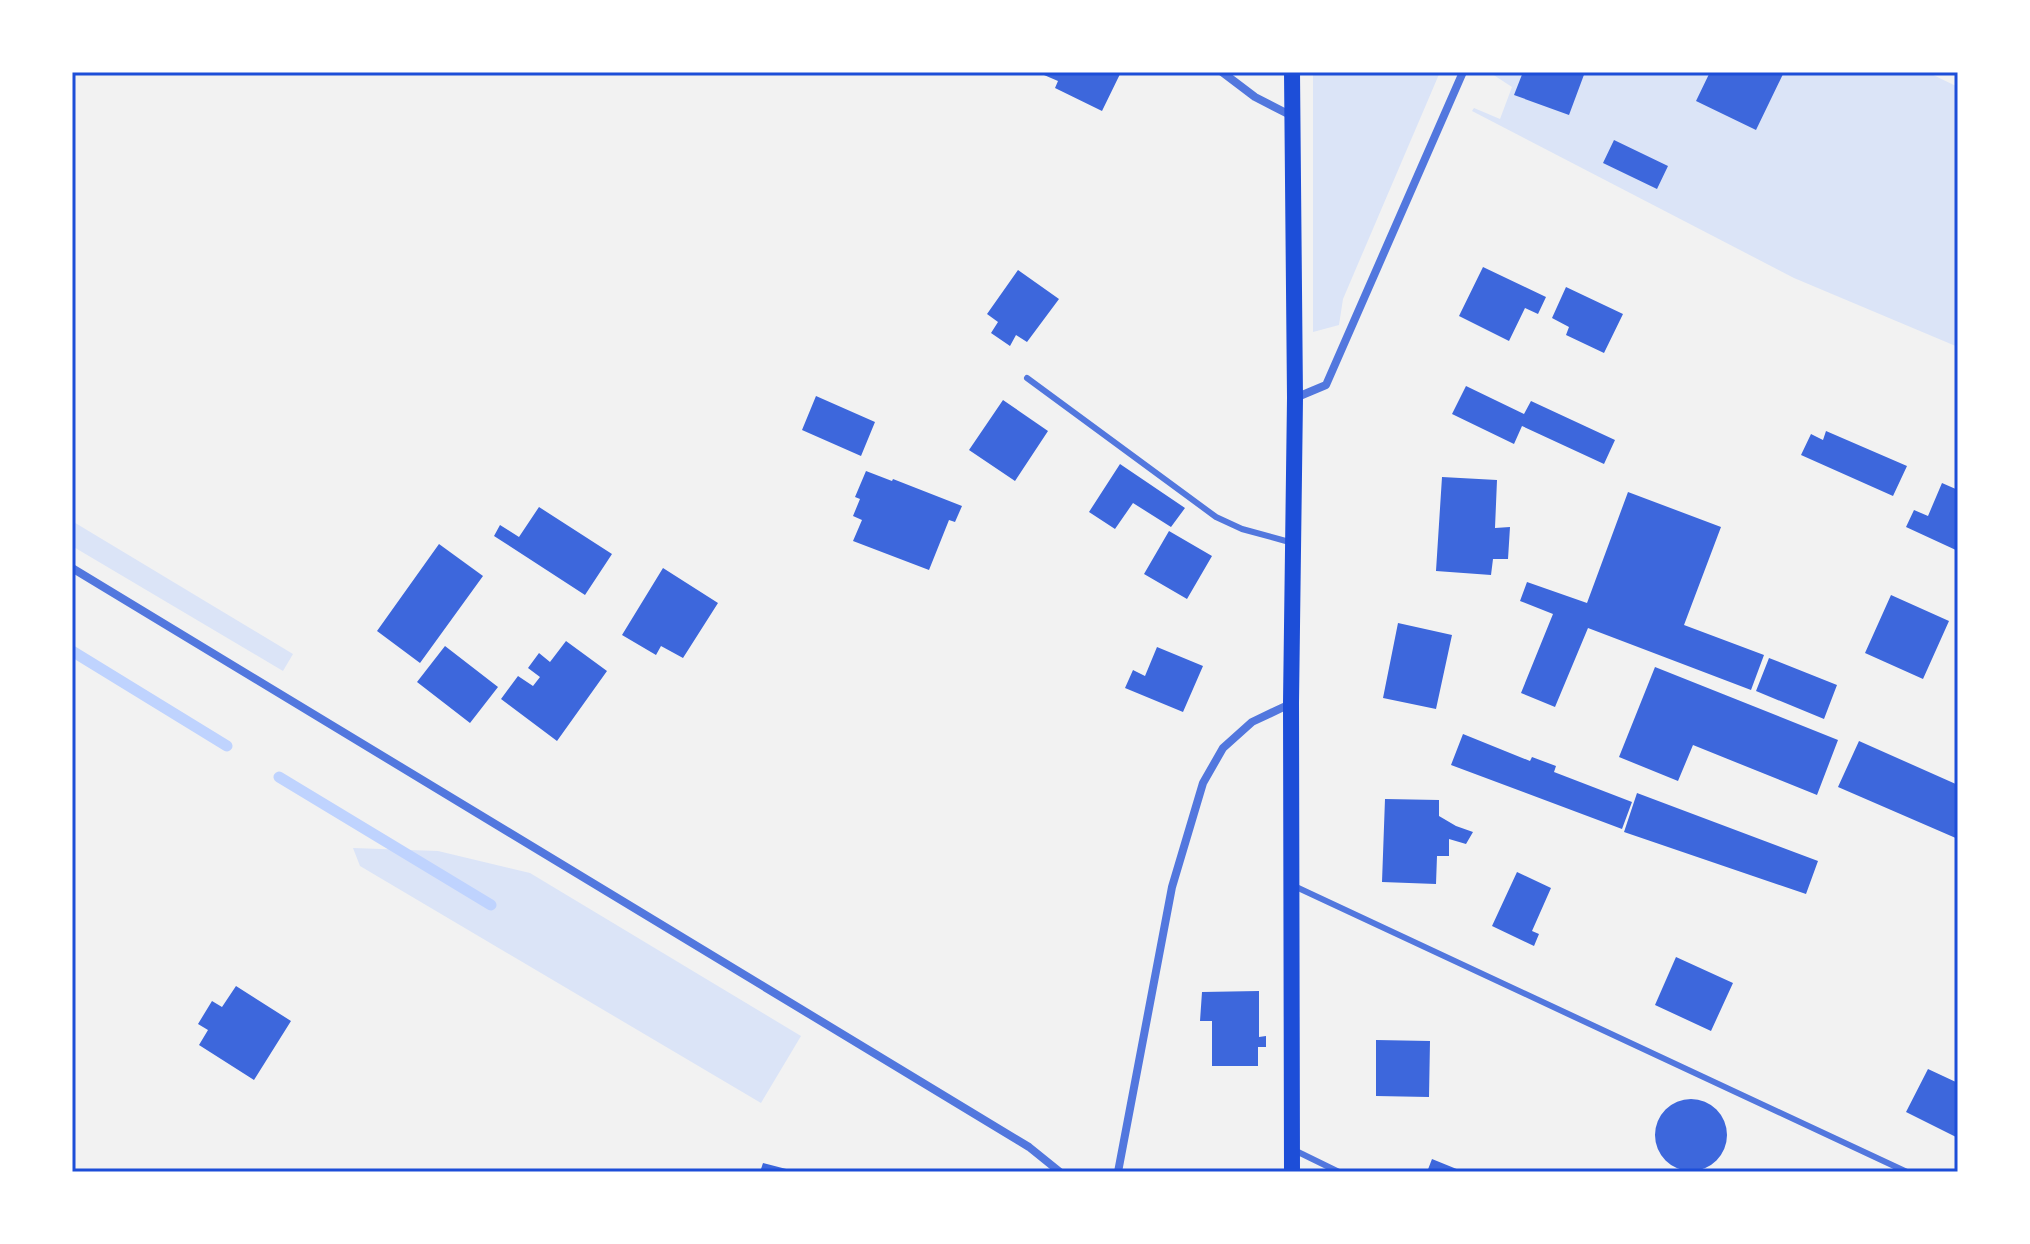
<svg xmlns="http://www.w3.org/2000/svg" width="2030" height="1244" font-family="'Noto Sans',sans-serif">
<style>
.green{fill:#dbe4f7}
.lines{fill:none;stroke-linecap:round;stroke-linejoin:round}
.stream{stroke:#bfd3fe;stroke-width:11}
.building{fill:#3d67dc}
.service{stroke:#5277de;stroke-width:6}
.minor{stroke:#5277de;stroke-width:8}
.secondary{stroke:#1d4ed8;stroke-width:16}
.neatline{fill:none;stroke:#1d4ed8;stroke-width:3}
</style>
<rect width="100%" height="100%" fill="#f2f2f2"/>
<path class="green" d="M1313,72h127l-97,227 -4,26 -26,7z
M1489,72h438l31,15v260l-164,-69 -322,-167 2,-3 26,11 12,-32z
M72,521l221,133 -10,17 -211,-125z
M353,848l85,3 92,22 271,163 -40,67 -401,-237z"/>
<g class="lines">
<path class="stream" d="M72,651l155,95
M279,777l212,128"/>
</g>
<path class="building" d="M1046,72h75l-19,39 -47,-23 3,-7 -14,-6z
M1523,72h62l-16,43 -55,-20z
M1710,72h74l-28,58 -60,-29z
M1614,140l54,26 -11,23 -54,-26z
M1483,267l63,30 -8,17 -13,-6 -16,33 -50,-25z
M1018,270l41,29 -32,43 -11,-7 -6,11 -19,-13 7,-11 -11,-8z
M1566,287l57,27 -19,39 -38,-18 3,-8 -17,-9z
M1466,386l58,28 7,-13 84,39 -11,24 -82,-38 -8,18 -62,-30z
M816,396l59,26 -14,34 -59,-26z
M1003,400l45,31 -33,50 -46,-31z
M1826,431l81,35 -14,30 -92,-41 10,-21 12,6z
M1120,464l65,44 -14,19 -38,-24 -18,26 -26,-17z
M866,471l26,10 1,-2 69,27 -7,16 -6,-2 -20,50 -76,-29 9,-21 -9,-4 7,-17 -5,-2z
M1442,477l55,3 -2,48 15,-1 -2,32h-15l-2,16 -55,-4z
M1942,483l16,7v61l-52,-24 8,-17 14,6z
M1628,492l93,35 -37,98 80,30 -13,35 -163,-62 -33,79 -34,-14 32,-79 -33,-13 7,-19 60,21z
M539,507l73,47 -27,41 -91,-59 6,-11 19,12z
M1169,531l43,25 -25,43 -43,-25z
M439,544l44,32 -63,87 -43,-32z
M663,568l55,35 -35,55 -22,-12 -5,9 -34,-20z
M1891,595l58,26 -26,58 -58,-26z
M1398,623l54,12 -16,74 -53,-11z
M566,641l41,30 -50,70 -56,-42 17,-23 15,10 7,-9 -12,-9 11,-15 11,9z
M445,646l53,41 -28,36 -53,-41z
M1157,647l46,19 -20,46 -58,-24 8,-18 12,6z
M1769,658l68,27 -13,34 -68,-28z
M1655,667l183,73 -21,55 -124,-50 -15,36 -59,-24z
M1463,734l67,27 2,-4 24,9 -2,6 78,30 -10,27 -171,-64z
M1859,741l99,44v54l-120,-52z
M1637,793l181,68 -12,33 -182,-62z
M1385,799l54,1v16l17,10 17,6 -7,12 -17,-5v17h-12l-1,28 -54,-2z
M1517,872l34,16 -19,43 7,3 -5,12 -42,-20z
M1676,957l57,26 -22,48 -56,-26z
M236,986l55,35 -37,59 -55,-35 9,-15 -10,-6 14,-23 10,6z
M1259,991v46l7,-1v11h-8v19h-46v-45h-12l2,-29z
M1376,1040l54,1 -1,56 -53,-1z
M1928,1069l30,14v55l-52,-26z
M1655 1135a36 36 0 1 1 72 0a36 36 0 1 1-72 0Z
M1432,1159l32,13h-37z
M763,1163l31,8v1h-34z"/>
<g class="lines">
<path class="service" d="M1027,378l189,139 26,12 51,14
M1294,886l613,286
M1294,1150l45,22"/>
<path class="minor" d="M1222,72l33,25 37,19
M1295,398l31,-13 137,-313
M72,568l957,579 31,25
M1118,1172l54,-285 31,-104 20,-35 29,-26 38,-18"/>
<path class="secondary" d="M1292,1172l-1,-469 4,-305 -3,-326"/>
</g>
<rect width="2030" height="1244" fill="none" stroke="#ffffff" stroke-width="148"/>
<rect x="74" y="74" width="1882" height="1096" class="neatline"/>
</svg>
